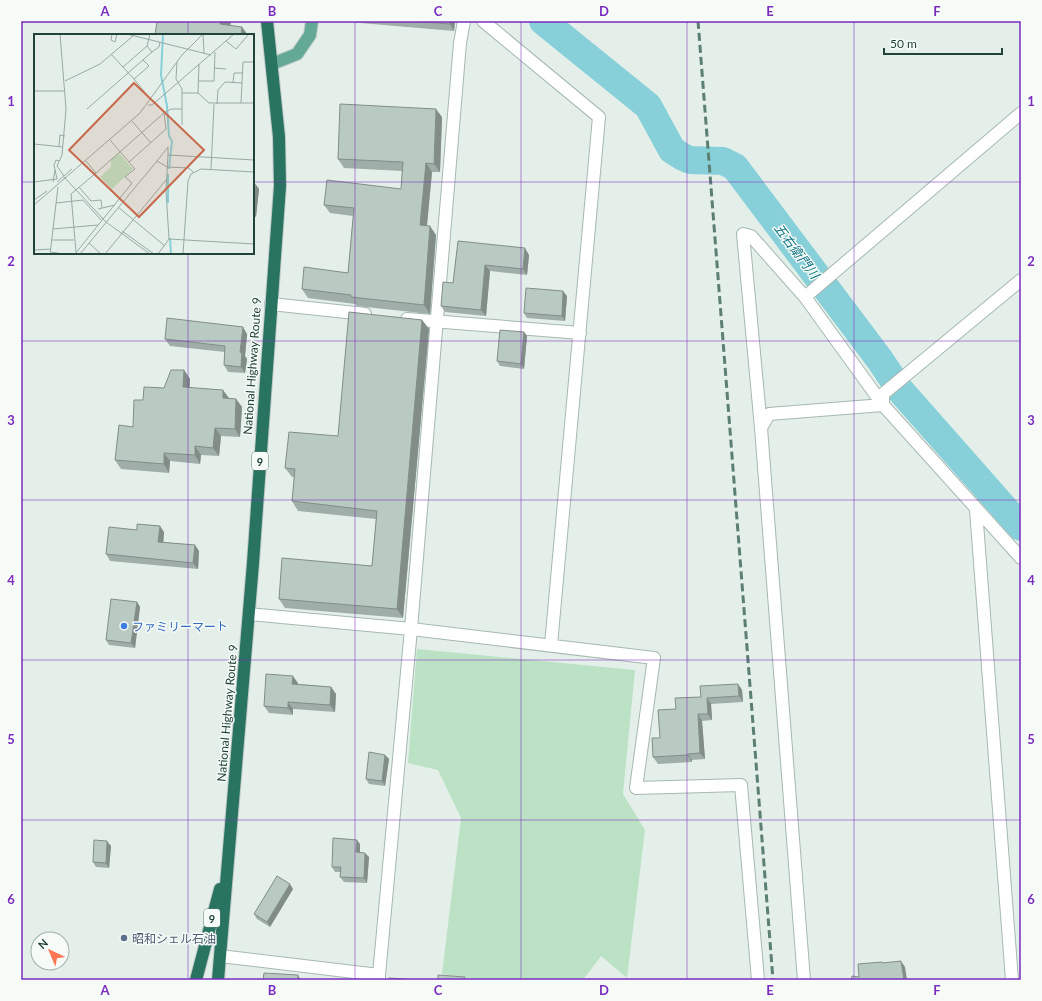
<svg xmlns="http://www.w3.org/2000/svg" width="1042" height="1001" font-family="Lato,'Noto Sans JP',sans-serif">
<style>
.green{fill:#bbe2c4}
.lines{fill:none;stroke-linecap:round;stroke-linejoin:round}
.river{stroke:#87d0d9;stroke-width:28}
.minor-casing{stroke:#a6b8b1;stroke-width:14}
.major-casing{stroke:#c1cac8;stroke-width:14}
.highway-casing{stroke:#c1cac8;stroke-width:14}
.minor{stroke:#fff;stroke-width:12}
.major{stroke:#64a995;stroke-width:12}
.highway{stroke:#297361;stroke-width:12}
.rail{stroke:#5c7f74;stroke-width:3;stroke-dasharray:8 4;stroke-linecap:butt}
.wall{fill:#9faea8}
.shaded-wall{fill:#828d88}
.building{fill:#b9cac3;stroke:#828d88}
.grid{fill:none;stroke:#7b2cbf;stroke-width:1;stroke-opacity:0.55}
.shop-dot{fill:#3f7fe0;stroke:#f6fbf8;stroke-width:1.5}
.service-dot{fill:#5c6f8a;stroke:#f6fbf8;stroke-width:1.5}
.labels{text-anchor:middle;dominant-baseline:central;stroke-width:3;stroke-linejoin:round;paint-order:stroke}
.shield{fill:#f6fbf8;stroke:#617a72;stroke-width:1}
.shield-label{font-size:11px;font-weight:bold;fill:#214339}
.street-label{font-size:12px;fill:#214339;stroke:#f6fbf8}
.shop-label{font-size:12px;fill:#366cbe;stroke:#f6fbf8;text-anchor:start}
.service-label{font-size:12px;fill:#4e5e75;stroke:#f6fbf8;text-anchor:start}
.water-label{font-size:13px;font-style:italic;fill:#137887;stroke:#f6fbf8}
.inset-river{fill:none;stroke:#87d0d9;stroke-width:2}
.inset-road{fill:none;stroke:#96aaa3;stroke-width:1}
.view{fill:#c8694c;fill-opacity:0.15;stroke:#c8694c;stroke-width:2}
.inset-edge{fill:none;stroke:#214339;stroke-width:2}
.neatline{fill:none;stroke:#7b2cbf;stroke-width:1.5}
.grid-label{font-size:13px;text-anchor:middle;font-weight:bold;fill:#7b2cbf}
</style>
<rect width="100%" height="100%" fill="#e4efea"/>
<path class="green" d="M417,649l218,21 -12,124 22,36 -18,148 -26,-22 -18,24h-103l-38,-6 19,-156 -23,-48 -30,-7z"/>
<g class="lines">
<path class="river" d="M543,21l105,85 24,44 11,7 7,3 33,1 12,6 145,193 20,30 121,137"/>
<g class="minor-casing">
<path id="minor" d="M483,21l116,96 -48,528
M1021,113l-216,184 78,108 138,153
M271,304l94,10
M407,319l173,14
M761,428l-18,-194 8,2 54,61
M976,510l36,470
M249,614l162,15 243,29 -18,130 105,-3 17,195
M220,956l159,19v5
M379,975l32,-346 49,-586 4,-22
M804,980l-43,-552 8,-14 114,-9v-11l138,-114"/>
</g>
<g class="major-casing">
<path id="major" d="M272,64l25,-10 13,-19 2,-14"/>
</g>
<g class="highway-casing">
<path id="highway" d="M196,980l24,-91
M218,980l35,-417 27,-377 -1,-49 -12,-116"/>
</g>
<use href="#minor" class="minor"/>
<use href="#major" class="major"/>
<use href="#highway" class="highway"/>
<path class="rail" d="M698,21l75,959"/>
</g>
<path class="wall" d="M348,21h107l-1,10 -105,-9z
M442,117l-2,55h-8l-5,54 9,9 -6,79 -73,-8 -2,-2 -47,-6 -6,-9 46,-16 5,-57 -23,-3 -6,-8 77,-16 1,-18 -58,-3 -6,-9z
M253,184l3,1 3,4 -3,28 -3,-1z
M458,241l71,14 -2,20 -37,-4 -4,45 -41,-4 -4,-6 12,-23z
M567,296l-2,25 -38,-3 -3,-5z
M422,320l7,9 -26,289 -118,-10 -6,-9 93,-33 4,-47 -78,-8 -6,-10 2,-24h-2l-7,-9 53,-32z
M524,332l3,4 -3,33 -24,-3 -3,-5z
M247,334l-2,22 2,3 -2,14 -17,-1 -4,-7 1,-13 -55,-6 -5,-7z
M184,370l6,9v9l39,10 7,1 6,8 -2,30 -19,-1 -2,20 -18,-1 -1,9 -30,-3 -1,12 -48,-4 -6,-9 18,-33 10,-27 21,-12z
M137,530l27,2 -1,10 32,3 4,6 -1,18 -88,-8 -4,-7z
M137,602l3,5 -5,41 -26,-3 -3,-5z
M298,683v1l33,3 5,7 -1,18 -42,-3v6l-24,-2 -5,-7z
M738,684l4,6 1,12 -32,2 1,16 -10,1 3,38 -13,1v2l-34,2 -5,-7 7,-19 16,-29 25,-12z
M385,755l4,4 -4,27 -16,-2 -3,-5z
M360,844v8l9,5 -2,26 -23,-1 -4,-5 1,-5h-6l-3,-5z
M111,846l-2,22 -13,-1 -3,-5z
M293,889l-23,38 -13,-8 -3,-5z"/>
<path class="shaded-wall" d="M220,21h11l-2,14 -9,-11z
M450,21h5l-1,10 -4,-7z
M242,27l6,8h-7z
M436,109l6,8 -2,55 -6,-8z
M426,163l6,9 -6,62 -6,-9z
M256,185l3,4 -3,28 -3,-5z
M430,226l6,9 -6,79 -6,-9z
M525,248l4,7 -2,20 -4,-6z
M485,265l5,6 -4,45 -5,-6z
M563,291l4,5 -2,25 -3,-5z
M422,320l7,9 -26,289 -6,-9z
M243,327l4,7 -2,22 2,3 -2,14 -4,-6 -1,-15z
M524,332l3,4 -3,33 -3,-5z
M184,370l6,9 -1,17 -6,-9z
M223,390l6,8h-6z
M236,399l6,8 -2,30 -5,-8z
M215,428l6,8 -2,20 -6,-8z
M195,446l6,9 -1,9 -5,-9z
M164,453l6,8 -1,12 -5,-9z
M160,526l4,6 -1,16 -5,-6z
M195,545l4,6 -1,18 -5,-6z
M137,602l3,5 -5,41 -4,-5z
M293,676l5,7 -1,8 -5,-7z
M738,684l4,6 1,12 -4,-6z
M331,687l5,7 -1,18 -5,-7z
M707,698l4,6 1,16 -4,-6z
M288,702l5,7v6l-5,-7z
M698,714l4,7 3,38 -5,-6z
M688,754l4,6v2l-4,-7z
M385,755l4,4 -4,27 -3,-5z
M357,840l3,4v13l-4,-5z
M107,841l4,5 -2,22 -3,-5z
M365,853l4,4 -2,26 -3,-5z
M290,884l3,5 -23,38 -3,-5z
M901,961l4,6 2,13h-3z
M298,975l3,5h-3z"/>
<path class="building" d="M157,21h63v3l22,3 -1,8h-86z
M411,21h39v3z
M340,104l96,5 -2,55 -8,-1 -6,62 10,1 -6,79 -73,-8v-2l-49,-6 2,-22 44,6 6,-65 -30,-3 3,-25 74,9 2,-27 -65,-3z
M253,184l3,1 -3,23z
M458,241l67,7 -2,21 -38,-4 -4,45 -40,-4 2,-24 10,1z
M526,288l37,3 -1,25 -38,-3z
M349,312l73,8 -25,289 -118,-10 3,-41 90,8 5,-55 -85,-10 3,-32 -10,-1 4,-36 49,4z
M167,318l76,9 -3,25 2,1 -1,14 -17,-2 1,-19 -60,-7z
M500,330l24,2 -3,32 -24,-3z
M171,370h13l-1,17 40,3v8l13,1 -1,30 -20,-1 -2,20 -18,-2v9l-31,-2v11l-49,-4 4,-35 14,2 1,-27h9l1,-13 20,1z
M137,524l23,2 -2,16 37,3 -2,18 -87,-9 3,-27 28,3z
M111,599l26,3 -6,41 -25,-3z
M266,674l27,2 -1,8 39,3 -1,18 -42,-3v6l-24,-2z
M738,684l1,12 -32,2 1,16h-10l2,39 -12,1v1l-35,2 -1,-19h8l-2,-28 18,-1 -1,-11 26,-1 -1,-11z
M369,752l16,3 -3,26 -16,-2z
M333,838l24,2 -1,12 9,1 -1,25 -24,-1 1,-10h-9z
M94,840l13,1 -1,22 -13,-1z
M277,876l13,8 -23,38 -13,-8z
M901,961l3,19h-53l1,-4 7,1 -1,-13 24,-2v1z
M264,973l34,2v5h-35z
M438,975l27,2v3h-27z
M389,978l18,1v1h-18z"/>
<path class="grid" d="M188,21v14M355,21v959M521,21v959M687,21v959M854,21v959M21,182h14M253,182h768M188,253v727M21,341h1000M21,500h1000M21,660h1000M21,820h1000"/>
<circle class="shop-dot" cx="124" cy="626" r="4"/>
<circle class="service-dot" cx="124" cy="938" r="4"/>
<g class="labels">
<g class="shield">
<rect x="252" y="452" width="16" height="18" rx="3"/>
<rect x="204" y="909" width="16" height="18" rx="3"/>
</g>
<g class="shield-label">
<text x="260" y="461">9</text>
<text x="212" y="918">9</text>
</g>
<g class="street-label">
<text transform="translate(252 366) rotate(-86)">National Highway Route 9</text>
<text transform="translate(227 713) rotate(-85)">National Highway Route 9</text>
</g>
<g class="shop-label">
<text x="132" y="626">ファミリーマート</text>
</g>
<g class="service-label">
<text x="132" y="938">昭和シェル石油</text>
</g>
<g class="water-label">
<text transform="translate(797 251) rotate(53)">五右衛門川</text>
</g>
</g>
<g transform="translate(34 34)">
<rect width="220" height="220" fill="#e4efea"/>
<path d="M85,119l14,16 -21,20 -12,-12 11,-10v-7z" fill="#bbe2c4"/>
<path class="inset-river" d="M129,0l-2,41 6,31 2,30 3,5 -3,28M134,169v-29M136,204l1,16"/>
<path class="inset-road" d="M26,0l6,75 -4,46 -5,11 7,10M78,0l-1,6 4,2 2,-8M93,0l84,21M169,0l1,19M192,7l10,8 13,-15M118,18l7,-5 1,-5M77,20l23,25 15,-13 -6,-6M143,28l-1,17 6,10v36M165,30l-1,29 11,10h45M89,33l24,-21 3,-12M180,34l12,1M100,45l17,21M31,47l35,-17 33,-28M165,47h15l1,-29M199,49l1,-10h8M0,57h31M148,59h16M207,69l2,-41h11M183,70l1,-14 7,-8 17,1M114,71h4l82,-71M53,75l65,-57 -5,-6M98,87l19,22M0,110l29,3M25,112l1,-11 5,1M123,127l11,-14v8M95,128l37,-33 -2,-16 7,-4h11M177,135l3,-65M62,139l68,-60M30,143l42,45 44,32M0,148l23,-3 -3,-14 2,-5 3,1M19,148l2,-12M23,148l15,-13M45,153l12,14 10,-1 1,8M0,166l13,-9M22,169l27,-3 18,20M0,171l106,-92 42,-58 21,-21M84,173l47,39M64,175l17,-4M19,195l45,-4M88,197l32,23M135,205l85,5M18,206h22M55,209l12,11M0,216l17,-1M17,218l12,2M42,218l-5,-58 25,-21 -10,-12M16,220l8,-67M41,220l57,-71 -7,-6 10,-8 -25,-29M46,220l77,-93 10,6 22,1 4,4M71,220l61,-74M124,220l11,-15 -3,-48 2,-36 86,5M149,220l5,-73 3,-7 10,-5 53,3"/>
<path class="view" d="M100,49l70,67 -65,67 -70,-67z"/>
<rect width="220" height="220" class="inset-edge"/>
</g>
<rect width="1042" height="1001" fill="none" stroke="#f6fbf8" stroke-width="44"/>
<g transform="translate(50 951) rotate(316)"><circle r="19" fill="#f6fbf8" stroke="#a1b1ac"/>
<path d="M0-3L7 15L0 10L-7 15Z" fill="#ff7652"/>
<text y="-6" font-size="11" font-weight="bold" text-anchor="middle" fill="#214339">N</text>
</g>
<path d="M884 48v6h118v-6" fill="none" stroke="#214339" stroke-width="2"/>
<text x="890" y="48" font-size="12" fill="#214339" stroke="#f6fbf8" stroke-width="3" paint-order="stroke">50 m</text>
<rect x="22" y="22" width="998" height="957" class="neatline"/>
<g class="grid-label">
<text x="105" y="16">A</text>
<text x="272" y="16">B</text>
<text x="438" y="16">C</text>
<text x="604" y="16">D</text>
<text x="770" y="16">E</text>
<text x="937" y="16">F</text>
<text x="11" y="106">1</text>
<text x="1031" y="106">1</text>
<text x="11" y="266">2</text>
<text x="1031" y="266">2</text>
<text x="11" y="425">3</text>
<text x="1031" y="425">3</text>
<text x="11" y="585">4</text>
<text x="1031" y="585">4</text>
<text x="11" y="744">5</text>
<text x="1031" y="744">5</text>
<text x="11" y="904">6</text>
<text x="1031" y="904">6</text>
<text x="105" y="995">A</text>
<text x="272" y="995">B</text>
<text x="438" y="995">C</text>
<text x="604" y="995">D</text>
<text x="770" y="995">E</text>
<text x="937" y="995">F</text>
</g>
</svg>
